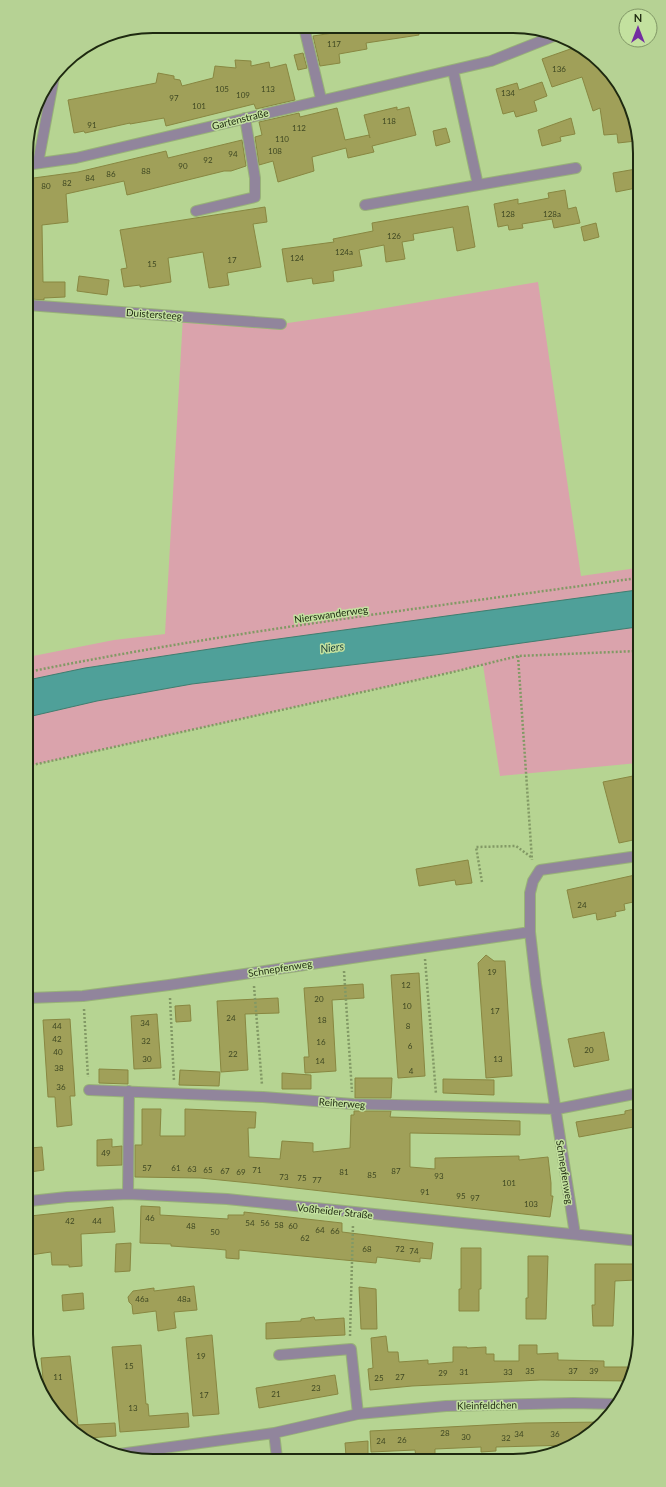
<svg xmlns="http://www.w3.org/2000/svg" width="666" height="1487" font-family="Lato,sans-serif">
<style>
.green{fill:#daa3ac}
.water{fill:#4fa099;stroke:#407c70}
.building{fill:#a0a059;stroke:#888741}
.lines{fill:none;stroke-linecap:round;stroke-linejoin:round}
.minor-casing{stroke:#98b278;stroke-width:12}
.path{stroke:#829965;stroke-width:2.5;stroke-dasharray:2 2;stroke-linecap:butt}
.minor{stroke:#91859c;stroke-width:10}
.labels{text-anchor:middle;dominant-baseline:central;stroke-width:3;stroke-linejoin:round;paint-order:stroke}
.number-label{font-size:8px;fill:#3e4722}
.street-label{font-size:10px;fill:#1e2910;stroke:#c3e19f}
.water-label{font-size:11px;font-style:italic;fill:#19403d;stroke:#c3e19f}
.rim{fill:none;stroke:#1e2910;stroke-width:2}
</style>
<rect width="100%" height="100%" fill="#b6d492"/>
<path class="green" d="M538,282l43,294 56,-8v22l-381,52 -171,26 -57,12v-23l86,-17 51,-6 18,-318 98,8 69,-10z
M637,627l1,136 -138,13 -17,-111 -455,101v-49l69,-16 95,-17 251,-30z"/>
<path class="water" d="M637,590v37l-194,27 -251,30 -95,17 -69,16v-37l57,-12 171,-26z"/>
<path class="building" d="M372,27l46,1 1,7 -53,8 1,6 -28,5 1,9 -20,3 -7,-30z
M576,47l21,11 26,31 10,24 3,28 -18,2 -1,-9 -13,1 -4,-27 -7,3 -11,-34 -30,10 -10,-28z
M303,53l4,15 -9,2 -4,-15z
M235,60l16,1v5l18,-4 1,6 16,-4 9,36 -39,9 -2,-5 -88,22 -2,-8 -34,6v-1l-45,10 -1,-2 -10,2 -6,-33 88,-17 2,-10 16,3v3l6,1 2,6 31,-8 2,-12 21,2z
M542,82l5,14 -13,5 3,10 -21,6 -2,-6 -11,3 -7,-25 21,-6 2,7z
M397,107v3l12,-3 7,28 -44,11 2,6 -26,6 -2,-10 -34,9 2,14 -36,11 -5,-21 -14,4 -4,-28 7,-2 -3,-13 40,-9 1,4 37,-9 8,32 24,-5 1,3 -6,-23z
M571,118l4,16 -15,3 1,4 -19,5 -4,-16z
M446,128l4,14 -14,4 -3,-15z
M242,140l4,26 -15,5h-7l-97,24 -3,-14 -58,13 2,28 -26,3 1,57h22v15l-21,1v2l-14,-1 -1,-99h-3v-21l52,-7 88,-21 2,7z
M636,169v19l-20,4 -3,-19z
M565,190l3,19 8,-2 4,16 -26,5 -2,-9 -30,5 1,4 -14,2 -1,-5 -10,2 -4,-23 24,-5v5l31,-6 -1,-5z
M468,206l7,41 -18,4 -4,-24 -40,7 1,6 -12,2 3,17 -19,3 -2,-17 -25,5 3,16 -29,5 1,10 -21,3 -1,-6 -25,4 -5,-33 52,-7 -1,-3 40,-8 -1,-8z
M265,207l2,15 -14,2 8,43 -34,6 2,12 -20,3 -6,-36 -35,6 3,24 -31,5v-2l-16,2 -3,-18 6,-1 -7,-38z
M596,223l3,14 -15,4 -3,-14z
M79,276l30,4 -2,15 -30,-4z
M638,775v64l-19,4 -16,-61z
M468,860l4,23 -16,2 -1,-5 -36,6 -3,-17z
M635,875l3,26 -14,3 1,6 -10,2 1,4 -19,4 -1,-7 -23,5 -6,-28z
M486,955l8,6h11l7,115 -26,2 -8,-115z
M419,973l6,103 -27,2 -7,-103z
M363,984l1,14 -32,2 4,71 -31,2 -1,-16h5l-5,-69z
M278,998l1,15 -34,1 3,56 -27,2 -4,-71z
M190,1005l1,16 -15,1 -1,-16z
M157,1014l4,54 -27,1 -3,-53z
M70,1019l5,77h-5l2,29 -15,2 -2,-30h-7l-5,-77z
M604,1032l5,28 -35,7 -6,-28z
M99,1069l29,1v14l-29,-1z
M180,1070l40,2 -1,14 -40,-1z
M282,1073l29,2v14h-29z
M355,1078h37l-1,20h-36z
M443,1079l51,1v15l-51,-2z
M639,1108v18l-60,11 -3,-15 49,-8v-3z
M142,1109h19l-1,27h25v-27l71,3 -1,16h-7l1,29 31,2 2,-18 31,2v9l37,-4 1,-33h3v-4h37l-1,6 130,4v14l-110,-2v34l25,2v-11l84,-2v4l29,-3 3,26v13h2l-3,21 -290,-33 -60,-6 -65,-1v-32h7z
M112,1139v8l10,-1v19l-25,1v-26z
M42,1147l2,23 -14,2v-24z
M141,1206l19,1v8l68,4v-4h16v-3l98,11v9l91,11 -2,16 -11,-1v4l-43,-5 -1,6 -137,-13v9l-13,-1v-8l-11,-1 -44,-3v-2l-31,-1z
M113,1207l2,25 -34,2 1,32 -13,1v-2h-17l-1,-13 -21,3v-39z
M131,1243l-1,28 -15,1 1,-28z
M461,1248h20v41h-2v22h-20v-22h2z
M528,1256h20l-2,63h-20v-21h2z
M595,1264h41v16l-21,1 -2,45h-20l-1,-21h3z
M194,1286l3,24 -23,2 2,16 -18,3 -2,-20 -23,3 -1,-9 -3,-3 -1,-5 5,-6 21,-3v3z
M359,1287l17,2 1,40h-16z
M83,1293l1,16 -21,2 -1,-16z
M314,1317l1,3 29,-2 1,17 -79,4v-16l35,-2v-2z
M212,1335l7,79 -26,2 -7,-78z
M386,1336l2,16h10l1,10 29,-2v4l25,-2v-15h14v1l19,-1v7h8v7h25v-16h18v9l21,-1v7l46,1v6h30l-3,14 -90,-1 -129,6 -42,4 -2,-21 5,-1 -2,-30z
M141,1345l5,59h2l1,12 39,-3 1,14 -69,5 -8,-85z
M70,1356l8,69 37,-2 1,13 -28,2 -19,-9 -22,-25 -2,-5 -4,-41z
M335,1375l3,19 -79,14 -3,-20z
M604,1422l-21,18 -10,5 -77,2v4l-15,1v-5l-46,2v8h-19l-1,-7 -44,2 -1,-21 156,-8z
M368,1441v14l-22,1 -1,-13z"/>
<g class="lines">
<g class="minor-casing">
<path id="minor" d="M304,27l17,72
M453,70l25,115 98,-17
M38,163l16,-86
M26,165l50,-7 415,-97 63,-25
M365,205l113,-20
M196,211l59,-14v-19l-10,-60
M27,305l254,19
M29,998l54,-2 86,-11 361,-53
M89,1090l174,7 90,7 204,5 82,-16
M128,1194l1,-103
M30,1201l37,-4 61,-3 99,5 412,42
M575,1234l-39,-250 -6,-52v-39l3,-12 7,-11 98,-14
M279,1355l72,-6 7,65
M274,1433l3,25
M119,1454l155,-21 84,-19 88,-8 127,-3 44,1"/>
</g>
<path class="path" d="M518,656l14,204
M28,672c201,-41 406,-65 609,-94
M28,766l425,-94 65,-16 119,-5
M482,882l-6,-35 40,-1 15,11
M425,959l11,135
M344,971l8,121
M254,986l8,99
M170,998l4,83
M84,1009l4,68
M350,1336l3,-112"/>
<use href="#minor" class="minor"/>
</g>
<g class="labels">
<g class="number-label">
<text x="334" y="44">117</text>
<text x="559" y="69">136</text>
<text x="222" y="89">105</text>
<text x="268" y="89">113</text>
<text x="508" y="93">134</text>
<text x="243" y="95">109</text>
<text x="174" y="98">97</text>
<text x="199" y="106">101</text>
<text x="389" y="121">118</text>
<text x="92" y="125">91</text>
<text x="299" y="128">112</text>
<text x="282" y="139">110</text>
<text x="275" y="151">108</text>
<text x="233" y="154">94</text>
<text x="208" y="160">92</text>
<text x="183" y="166">90</text>
<text x="146" y="171">88</text>
<text x="111" y="174">86</text>
<text x="90" y="178">84</text>
<text x="67" y="183">82</text>
<text x="46" y="186">80</text>
<text x="508" y="214">128</text>
<text x="552" y="214">128a</text>
<text x="394" y="236">126</text>
<text x="344" y="252">124a</text>
<text x="297" y="258">124</text>
<text x="232" y="260">17</text>
<text x="152" y="264">15</text>
<text x="582" y="905">24</text>
<text x="492" y="972">19</text>
<text x="406" y="985">12</text>
<text x="319" y="999">20</text>
<text x="407" y="1006">10</text>
<text x="495" y="1011">17</text>
<text x="231" y="1018">24</text>
<text x="322" y="1020">18</text>
<text x="145" y="1023">34</text>
<text x="57" y="1026">44</text>
<text x="408" y="1026">8</text>
<text x="57" y="1039">42</text>
<text x="146" y="1041">32</text>
<text x="321" y="1042">16</text>
<text x="410" y="1046">6</text>
<text x="589" y="1050">20</text>
<text x="58" y="1052">40</text>
<text x="233" y="1054">22</text>
<text x="147" y="1059">30</text>
<text x="498" y="1059">13</text>
<text x="320" y="1061">14</text>
<text x="59" y="1068">38</text>
<text x="411" y="1071">4</text>
<text x="61" y="1087">36</text>
<text x="106" y="1153">49</text>
<text x="147" y="1168">57</text>
<text x="176" y="1168">61</text>
<text x="192" y="1169">63</text>
<text x="208" y="1170">65</text>
<text x="257" y="1170">71</text>
<text x="225" y="1171">67</text>
<text x="396" y="1171">87</text>
<text x="241" y="1172">69</text>
<text x="344" y="1172">81</text>
<text x="372" y="1175">85</text>
<text x="439" y="1176">93</text>
<text x="284" y="1177">73</text>
<text x="302" y="1178">75</text>
<text x="317" y="1180">77</text>
<text x="509" y="1183">101</text>
<text x="425" y="1192">91</text>
<text x="461" y="1196">95</text>
<text x="475" y="1198">97</text>
<text x="531" y="1204">103</text>
<text x="150" y="1218">46</text>
<text x="70" y="1221">42</text>
<text x="97" y="1221">44</text>
<text x="250" y="1223">54</text>
<text x="265" y="1223">56</text>
<text x="279" y="1225">58</text>
<text x="191" y="1226">48</text>
<text x="293" y="1226">60</text>
<text x="320" y="1230">64</text>
<text x="335" y="1231">66</text>
<text x="215" y="1232">50</text>
<text x="305" y="1238">62</text>
<text x="367" y="1249">68</text>
<text x="400" y="1249">72</text>
<text x="414" y="1251">74</text>
<text x="142" y="1299">46a</text>
<text x="184" y="1299">48a</text>
<text x="201" y="1356">19</text>
<text x="129" y="1366">15</text>
<text x="530" y="1371">35</text>
<text x="573" y="1371">37</text>
<text x="594" y="1371">39</text>
<text x="464" y="1372">31</text>
<text x="508" y="1372">33</text>
<text x="443" y="1373">29</text>
<text x="58" y="1377">11</text>
<text x="400" y="1377">27</text>
<text x="379" y="1378">25</text>
<text x="316" y="1388">23</text>
<text x="276" y="1394">21</text>
<text x="204" y="1395">17</text>
<text x="133" y="1408">13</text>
<text x="445" y="1433">28</text>
<text x="519" y="1434">34</text>
<text x="555" y="1434">36</text>
<text x="466" y="1437">30</text>
<text x="506" y="1438">32</text>
<text x="402" y="1440">26</text>
<text x="381" y="1441">24</text>
</g>
<g class="street-label">
<text transform="translate(240 119) rotate(-14)">Gartenstraße</text>
<text transform="translate(154 314) rotate(4)">Duistersteeg</text>
<text transform="translate(331 614) rotate(-8)">Nierswanderweg</text>
<text transform="translate(280 968) rotate(-9)">Schnepfenweg</text>
<text transform="translate(342 1103) rotate(4)">Reiherweg</text>
<text transform="translate(565 1172) rotate(81)">Schnepfenweg</text>
<text transform="translate(335 1211) rotate(6)">Voßheider Straße</text>
<text transform="translate(487 1405) rotate(-1)">Kleinfeldchen</text>
</g>
<g class="water-label">
<text transform="translate(332 647) rotate(-8)">Niers</text>
</g>
</g>
<path d="M0 0H666V1487H0ZM153 33H513A120 120 0 0 1 633 153V1334A120 120 0 0 1 513 1454H153A120 120 0 0 1 33 1334V153A120 120 0 0 1 153 33Z" fill="#b6d294" fill-rule="evenodd"/>
<path class="rim" d="M153 33H513A120 120 0 0 1 633 153V1334A120 120 0 0 1 513 1454H153A120 120 0 0 1 33 1334V153A120 120 0 0 1 153 33Z"/>
<g transform="translate(638 28)"><circle r="19" fill="#c3e19f" stroke="#819766"/>
<path d="M0-3L7 15L0 10L-7 15Z" fill="#732da1"/>
<text y="-6" font-size="11" font-weight="bold" text-anchor="middle" fill="#1e2910">N</text>
</g>
</svg>
